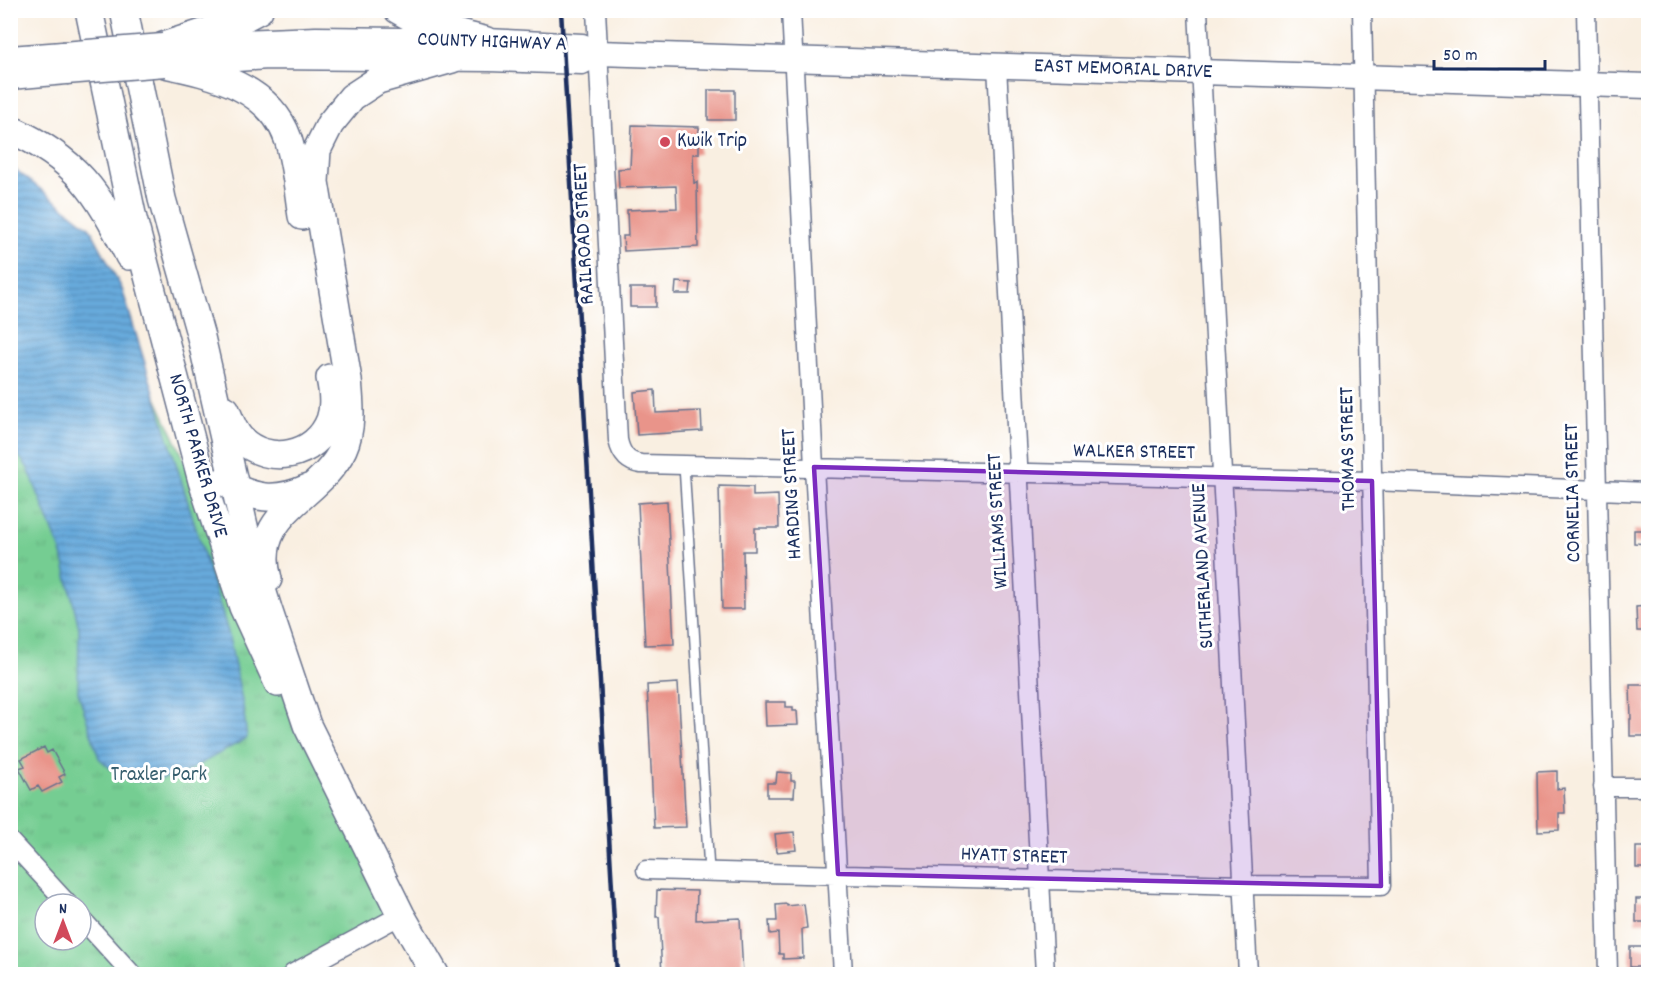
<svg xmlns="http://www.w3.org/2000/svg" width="1659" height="985" font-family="Dekko,sans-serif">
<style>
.park{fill:url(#park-tufts);stroke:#487e78;stroke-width:1.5;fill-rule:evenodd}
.water{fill:url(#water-rules);stroke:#416c9d;stroke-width:1.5}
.building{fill:#e9948a}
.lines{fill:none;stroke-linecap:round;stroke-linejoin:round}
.lane-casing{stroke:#69728c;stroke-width:12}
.street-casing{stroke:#69728c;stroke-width:21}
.secondary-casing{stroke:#69728c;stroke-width:27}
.primary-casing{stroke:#69728c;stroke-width:30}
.lane{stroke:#fff;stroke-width:9}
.street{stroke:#fff;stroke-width:18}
.secondary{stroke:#fff;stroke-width:24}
.primary{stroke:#fff;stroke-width:27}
.rail{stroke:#1b2f5e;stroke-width:4.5}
.secondary-bridge-casing{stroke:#69728c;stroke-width:27;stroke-linecap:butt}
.secondary-bridge{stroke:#fff;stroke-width:24}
.marked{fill:#7b2cbf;fill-opacity:0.2;stroke:#7b2cbf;stroke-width:4.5;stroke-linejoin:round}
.poi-dot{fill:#d1495b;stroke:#fff;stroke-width:2}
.labels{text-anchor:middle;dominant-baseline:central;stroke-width:6;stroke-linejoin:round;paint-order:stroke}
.street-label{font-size:21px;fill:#1b2f5e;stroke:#fff}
.poi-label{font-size:21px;fill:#1b2f5e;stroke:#fff;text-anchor:start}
.park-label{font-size:21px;fill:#365e6e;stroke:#fff}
</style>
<defs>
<pattern id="park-tufts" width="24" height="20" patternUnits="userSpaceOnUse" patternTransform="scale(1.5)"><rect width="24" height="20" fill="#75cd92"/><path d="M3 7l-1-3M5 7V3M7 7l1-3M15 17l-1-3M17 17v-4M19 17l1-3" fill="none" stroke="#65b080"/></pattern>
<pattern id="water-rules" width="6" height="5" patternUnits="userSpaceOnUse" patternTransform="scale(1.5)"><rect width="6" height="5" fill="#67aadc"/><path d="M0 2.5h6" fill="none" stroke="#548bb6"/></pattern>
</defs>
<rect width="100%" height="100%" fill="#fff"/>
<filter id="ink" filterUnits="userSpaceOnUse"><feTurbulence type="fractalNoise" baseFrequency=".0167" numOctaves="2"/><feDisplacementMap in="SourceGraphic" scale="12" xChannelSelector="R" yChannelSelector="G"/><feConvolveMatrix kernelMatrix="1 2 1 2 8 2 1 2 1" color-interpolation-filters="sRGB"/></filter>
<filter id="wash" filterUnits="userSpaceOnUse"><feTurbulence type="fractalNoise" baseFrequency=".008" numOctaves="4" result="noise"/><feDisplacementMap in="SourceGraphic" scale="24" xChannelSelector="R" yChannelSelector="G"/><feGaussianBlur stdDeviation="1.35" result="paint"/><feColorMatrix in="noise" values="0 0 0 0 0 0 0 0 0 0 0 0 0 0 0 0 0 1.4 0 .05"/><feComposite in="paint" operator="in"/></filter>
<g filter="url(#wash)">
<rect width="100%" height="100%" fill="#f9efe1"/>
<path class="park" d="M10,166l80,62 32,61 32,104 66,144 181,378 -109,59h-281zM45,904h36v36h-36z"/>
<path class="water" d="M11,166l79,62 32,61 106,343 15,73 4,33 -65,36 -27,6 -17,1 -19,-5 -20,-18 -21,-66 1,-64 -17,-74 -34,-86 -17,-23z"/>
<g id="blocks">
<path class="building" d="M708,90h27v30h-27z
M632,125l67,2v27h-6l1,29 3,-1 1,65 -74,4 -1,-15h5l-1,-26 50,-2 -1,-22 -57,2 -1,-19 12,-1z
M676,282l15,1 -1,11h-15z
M630,288h26v19h-26z
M655,390l1,23 45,-2 1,20 -65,4 -3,-43z
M719,486l34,1v9l25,-1 1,33h-24v23h-12l1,58h-22z
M667,501l7,143 -29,1 -7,-142z
M1634,530h14v14l-14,-1z
M1648,606v25h-11l-1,-24z
M678,683l8,144 -32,1 -7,-143z
M1630,685h18v51h-18v-17h1z
M765,702h21v5h7v4h4l1,14 -32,1z
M44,747l3,6 5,-3 13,24 -6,3 3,5 -20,10 -4,-6 -7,4 -12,-22 6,-2 -4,-7z
M1557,771v18l7,-1 1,25h-6v17l-21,1 -1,-59z
M777,772l14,1v8h4l-1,16h-27v-14h9z
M794,832l2,18 -19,2 -2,-18z
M1636,847h12v21h-12z
M657,890l40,1 -1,29 44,-2 3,57h-81l-3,-58h-3z
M1636,899h12v23h-12z
M787,904v2l17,-2 3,24 -5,1 1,29 -20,1v-5h-4l-1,-21 -8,1 -1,-13h8l-1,-16z
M1630,947h18v20h-18z"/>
</g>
</g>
<g filter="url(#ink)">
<use href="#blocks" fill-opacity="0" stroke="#69728c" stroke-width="1.5"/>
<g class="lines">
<g class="lane-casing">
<path id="lane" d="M684,465l25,406"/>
</g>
<g class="street-casing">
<path id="street" d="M596,10l22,430c3,14 9,22 23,24l731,17 276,11
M791,10l23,457 29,507
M1198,10l50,964
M1586,10l22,964
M997,66l48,908
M1603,787h45
M10,841l58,63
M646,870l598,15 137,1 -19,-876
M81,918l51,56
M292,974l109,-59"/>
</g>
<g class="secondary-casing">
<path id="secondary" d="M187,44l129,-5 171,2 95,5 16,7 1050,33
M10,58l53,-4
M177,63l91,-6 222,2 92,3 16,-9
M10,77l56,-5"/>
</g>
<g class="primary-casing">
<path id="primary" d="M89,10l44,209 69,262 41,126 35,76
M124,10l38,189 39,138 48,211 19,61 39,116 94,190 34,59
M398,10c28,17 58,23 89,31
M163,46l73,-24 23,-12
M165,64c48,10 105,23 123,75 8,25 10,52 14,77
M10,129c66,30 89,63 119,127
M226,410c4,10 7,21 15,29 27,27 75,18 89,-19 5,-14 3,-28 0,-42
M223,481c30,18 52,22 85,7
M268,579c-19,-66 53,-82 75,-130 10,-22 7,-46 5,-69l-33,-198 2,-32 13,-26 22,-27 26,-17 74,-21"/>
</g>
<use href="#lane" class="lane"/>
<use href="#street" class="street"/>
<use href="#secondary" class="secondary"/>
<use href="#primary" class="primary"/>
<path class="rail" d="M561,10l56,964"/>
<g class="secondary-bridge-casing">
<path id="secondary-bridge" d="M63,54l100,-8
M66,72l99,-8"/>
</g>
<use href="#secondary-bridge" class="secondary-bridge"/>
</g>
</g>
<path class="marked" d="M814,467l558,14 9,405 -543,-12z"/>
<circle class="poi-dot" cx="665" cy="142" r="6"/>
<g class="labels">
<g class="street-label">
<text transform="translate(492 43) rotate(2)">COUNTY HIGHWAY A</text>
<text transform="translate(1123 70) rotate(2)">EAST MEMORIAL DRIVE</text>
<text transform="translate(585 234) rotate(-93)">RAILROAD STREET</text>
<text transform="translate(1349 449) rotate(-91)">THOMAS STREET</text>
<text transform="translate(1134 453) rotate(1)">WALKER STREET</text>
<text transform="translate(197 456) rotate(74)">NORTH PARKER DRIVE</text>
<text transform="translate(1574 493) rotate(-91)">CORNELIA STREET</text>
<text transform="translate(793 494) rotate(-93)">HARDING STREET</text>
<text transform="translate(999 521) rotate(-93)">WILLIAMS STREET</text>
<text transform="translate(1204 566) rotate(-93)">SUTHERLAND AVENUE</text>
<text transform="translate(1014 857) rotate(2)">HYATT STREET</text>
</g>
<g class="poi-label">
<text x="677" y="142">Kwik Trip</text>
</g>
<g class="park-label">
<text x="159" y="776">Traxler Park</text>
</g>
</g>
<rect width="1659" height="985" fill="none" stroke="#fff" stroke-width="36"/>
<g transform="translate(63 922)"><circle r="28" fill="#ffffff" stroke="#a4acbf" stroke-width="1.5"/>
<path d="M0-4.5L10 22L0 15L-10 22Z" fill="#d1495b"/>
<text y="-9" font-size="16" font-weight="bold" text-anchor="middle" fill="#1b2f5e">N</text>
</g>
<path d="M1434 60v9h111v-9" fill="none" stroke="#1b2f5e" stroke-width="3"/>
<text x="1443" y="60" font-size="18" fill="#1b2f5e" stroke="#ffffff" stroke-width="4.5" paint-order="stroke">50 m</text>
</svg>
